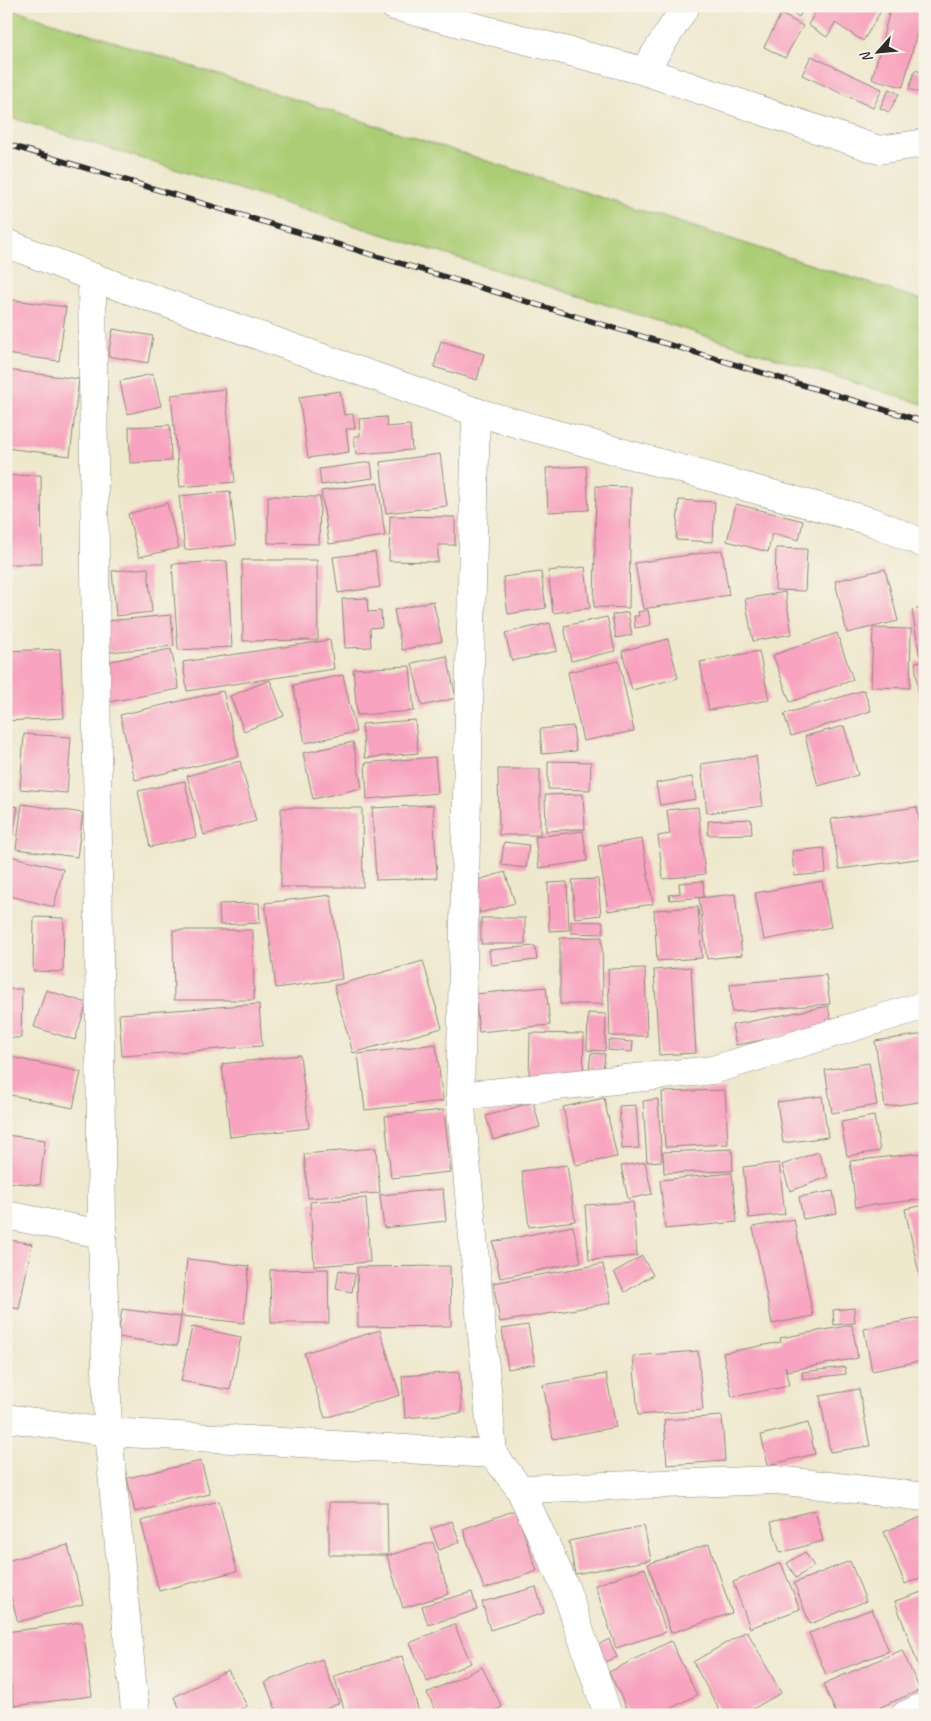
<svg xmlns="http://www.w3.org/2000/svg" width="931" height="1721" viewBox="0 0 931 1721" font-family="Caveat,sans-serif">
  <style>
    .green { fill: #accd75; stroke: #6c7c50 }
    .building { fill: #f8a3bf }
    .lines { fill: none; stroke-linecap: round; stroke-linejoin: round }
    .minor-casing { stroke: #8c8a7c; stroke-width: 29 }
    .minor { stroke: #fff; stroke-width: 28 }
    .rail-casing { stroke: #2b2b2b; stroke-width: 5.5 }
    .rail { stroke: #f7f3e8; stroke-width: 4; stroke-dasharray: 11; stroke-linecap: butt }
  </style>
  <rect width="100%" height="100%" fill="#f7f3e8"/>
  <filter id="ink" filterUnits="userSpaceOnUse"><feTurbulence type="fractalNoise" baseFrequency=".02" numOctaves="2"/><feDisplacementMap in="SourceGraphic" scale="10" xChannelSelector="R" yChannelSelector="G"/><feConvolveMatrix kernelMatrix="1 2 1 2 8 2 1 2 1" color-interpolation-filters="sRGB"/></filter>
  <filter id="wash" filterUnits="userSpaceOnUse"><feTurbulence type="fractalNoise" baseFrequency=".0096" numOctaves="4" result="noise"/><feDisplacementMap in="SourceGraphic" scale="20" xChannelSelector="R" yChannelSelector="G"/><feGaussianBlur stdDeviation="1.12" result="paint"/><feColorMatrix in="noise" values="0 0 0 0 0 0 0 0 0 0 0 0 0 0 0 0 0 1.4 0 .05"/><feComposite in="paint" operator="in"/></filter>
  <g filter="url(#wash)">
    <rect width="100%" height="100%" fill="#eee8cd"/>
    <polygon class="green" points="6,7 925,301 925,405 6,116"/>
    <g id="blocks">
      <g class="building">
        <polygon points="782,6 805,6 799,17"/>
        <polygon points="819,6 884,6 863,41 835,23 827,37 808,25"/>
        <polygon points="891,6 924,6 903,87 872,79"/>
        <polygon points="781,14 803,26 785,58 764,47"/>
        <polygon points="925,51 925,65 920,63"/>
        <polygon points="811,56 882,89 873,108 802,75"/>
        <polygon points="915,70 925,73 925,88 923,94 909,89"/>
        <polygon points="889,89 899,94 889,112 880,108"/>
        <polygon points="6,299 66,307 59,361 6,354"/>
        <polygon points="113,329 153,336 148,363 108,356"/>
        <polygon points="441,341 484,354 477,380 434,367"/>
        <polygon points="6,370 79,379 70,456 6,448"/>
        <polygon points="153,374 161,406 127,414 120,381"/>
        <polygon points="225,389 235,482 180,487 171,395"/>
        <polygon points="340,391 344,415 353,414 355,429 346,429 349,452 308,458 299,397"/>
        <polygon points="386,417 387,427 410,425 412,450 356,454 354,436 360,436 359,419"/>
        <polygon points="170,425 171,461 130,463 129,427"/>
        <polygon points="440,454 447,506 386,513 380,462"/>
        <polygon points="371,462 373,478 321,485 319,469"/>
        <polygon points="586,466 589,510 548,512 546,468"/>
        <polygon points="41,475 42,564 6,564 6,476"/>
        <polygon points="378,483 385,536 329,544 321,491"/>
        <polygon points="596,486 631,487 629,608 594,607"/>
        <polygon points="230,491 236,545 185,550 179,496"/>
        <polygon points="268,496 320,497 319,544 268,543"/>
        <polygon points="679,500 715,502 713,542 676,540"/>
        <polygon points="167,503 179,548 139,557 128,514"/>
        <polygon points="736,504 803,521 799,540 772,533 768,552 727,541"/>
        <polygon points="390,516 455,517 455,545 438,545 438,562 389,561"/>
        <polygon points="776,548 807,549 805,591 775,590"/>
        <polygon points="722,550 729,595 643,609 635,563"/>
        <polygon points="375,552 380,587 338,593 333,557"/>
        <polygon points="242,560 317,560 318,640 243,641"/>
        <polygon points="227,561 232,647 178,650 172,564"/>
        <polygon points="585,567 590,608 553,613 548,571"/>
        <polygon points="148,568 152,612 116,616 112,571"/>
        <polygon points="885,569 898,621 847,633 835,581"/>
        <polygon points="541,572 546,608 508,614 503,577"/>
        <polygon points="785,592 792,634 753,641 745,599"/>
        <polygon points="367,598 368,612 381,611 382,627 370,628 371,647 345,648 342,599"/>
        <polygon points="433,601 442,641 402,650 394,610"/>
        <polygon points="925,608 925,657 920,657 912,610"/>
        <polygon points="648,610 651,625 635,628 634,616 639,616 638,612"/>
        <polygon points="628,612 632,635 616,638 612,615"/>
        <polygon points="171,615 174,646 109,652 106,621"/>
        <polygon points="607,617 615,651 571,661 564,626"/>
        <polygon points="550,623 557,651 512,661 505,633"/>
        <polygon points="873,628 911,629 910,688 871,687"/>
        <polygon points="837,633 853,680 790,702 773,655"/>
        <polygon points="668,639 678,678 632,690 622,651"/>
        <polygon points="330,640 334,669 187,691 183,662"/>
        <polygon points="60,649 64,718 6,721 6,651"/>
        <polygon points="171,649 179,689 109,702 101,663"/>
        <polygon points="759,651 769,700 709,710 700,662"/>
        <polygon points="447,656 456,698 422,706 412,663"/>
        <polygon points="619,661 634,731 583,741 568,672"/>
        <polygon points="925,661 925,717 921,717 915,662"/>
        <polygon points="410,666 414,711 357,715 353,669"/>
        <polygon points="343,675 356,732 305,743 293,685"/>
        <polygon points="270,680 284,716 244,731 230,696"/>
        <polygon points="864,690 871,711 791,736 784,714"/>
        <polygon points="223,691 239,756 135,780 120,715"/>
        <polygon points="415,720 418,753 365,758 362,724"/>
        <polygon points="573,726 576,751 542,754 540,729"/>
        <polygon points="844,726 858,775 818,786 805,736"/>
        <polygon points="24,734 71,737 67,793 20,789"/>
        <polygon points="353,742 362,788 313,799 303,753"/>
        <polygon points="756,756 763,806 707,813 701,764"/>
        <polygon points="435,757 438,793 367,799 365,763"/>
        <polygon points="240,761 256,821 204,835 187,776"/>
        <polygon points="548,761 591,762 590,790 548,789"/>
        <polygon points="498,769 540,769 540,835 499,835"/>
        <polygon points="692,777 696,799 660,805 656,783"/>
        <polygon points="185,781 196,837 150,847 138,791"/>
        <polygon points="583,794 585,829 546,831 545,795"/>
        <polygon points="22,804 83,813 77,857 16,849"/>
        <polygon points="6,805 18,807 11,844 6,843"/>
        <polygon points="433,805 437,878 376,880 372,808"/>
        <polygon points="698,807 705,874 663,879 658,836 670,834 667,810"/>
        <polygon points="917,807 925,858 839,869 831,819"/>
        <polygon points="281,808 362,808 363,887 281,887"/>
        <polygon points="751,819 752,834 708,835 708,821"/>
        <polygon points="583,831 587,861 539,868 535,837"/>
        <polygon points="642,839 653,904 608,911 598,846"/>
        <polygon points="504,842 529,845 526,868 501,865"/>
        <polygon points="824,848 826,873 794,876 792,851"/>
        <polygon points="6,855 63,869 54,907 6,895"/>
        <polygon points="505,872 515,903 480,913 471,882"/>
        <polygon points="598,879 601,915 575,918 572,880"/>
        <polygon points="703,881 704,897 670,900 669,895 680,893 679,883"/>
        <polygon points="822,881 831,927 764,940 755,893"/>
        <polygon points="567,882 569,930 549,931 548,883"/>
        <polygon points="735,894 742,955 707,959 699,898"/>
        <polygon points="331,895 342,979 276,988 265,903"/>
        <polygon points="259,903 260,923 220,925 219,904"/>
        <polygon points="698,907 702,958 657,961 654,910"/>
        <polygon points="34,917 64,918 63,972 33,971"/>
        <rect x="481" y="918" width="44" height="26"/>
        <polygon points="571,921 603,922 603,934 571,933"/>
        <polygon points="173,930 253,930 254,1000 174,1000"/>
        <polygon points="602,937 603,1004 560,1004 560,938"/>
        <polygon points="535,946 537,960 491,965 489,950"/>
        <polygon points="423,961 442,1028 353,1053 334,986"/>
        <polygon points="691,967 696,1053 659,1055 654,970"/>
        <polygon points="645,968 647,1036 610,1036 608,969"/>
        <polygon points="826,975 830,1004 732,1012 730,984"/>
        <polygon points="546,987 550,1025 479,1032 475,994"/>
        <polygon points="6,989 22,989 21,1038 6,1038"/>
        <polygon points="46,990 87,1003 75,1040 34,1027"/>
        <polygon points="259,1004 262,1046 122,1056 119,1014"/>
        <polygon points="828,1006 832,1027 736,1045 732,1025"/>
        <polygon points="588,1013 606,1014 605,1051 587,1050"/>
        <polygon points="530,1033 584,1034 583,1081 529,1080"/>
        <polygon points="925,1034 925,1101 885,1107 875,1041"/>
        <polygon points="609,1040 633,1042 632,1052 608,1050"/>
        <polygon points="436,1044 443,1101 365,1110 358,1054"/>
        <polygon points="591,1053 605,1054 603,1070 589,1068"/>
        <polygon points="300,1055 309,1128 230,1137 222,1064"/>
        <polygon points="6,1056 81,1072 73,1108 6,1094"/>
        <polygon points="869,1063 877,1105 832,1113 825,1070"/>
        <polygon points="725,1090 728,1144 665,1147 662,1092"/>
        <polygon points="822,1096 828,1137 783,1143 777,1102"/>
        <polygon points="604,1098 617,1157 576,1165 563,1107"/>
        <polygon points="658,1099 662,1161 647,1162 643,1101"/>
        <polygon points="533,1102 540,1127 493,1140 486,1116"/>
        <polygon points="636,1105 639,1148 622,1149 619,1106"/>
        <polygon points="444,1110 451,1172 391,1178 385,1116"/>
        <polygon points="874,1116 880,1151 847,1156 841,1122"/>
        <polygon points="6,1135 45,1140 40,1185 6,1182"/>
        <polygon points="376,1148 380,1193 308,1198 304,1154"/>
        <polygon points="732,1149 733,1171 664,1173 663,1152"/>
        <polygon points="818,1152 828,1177 790,1191 782,1165"/>
        <polygon points="922,1153 925,1172 925,1199 856,1207 850,1161"/>
        <polygon points="645,1162 652,1194 628,1199 621,1166"/>
        <polygon points="779,1163 785,1214 749,1218 743,1167"/>
        <polygon points="567,1165 575,1221 529,1227 522,1171"/>
        <polygon points="732,1173 737,1222 665,1229 660,1180"/>
        <polygon points="443,1189 446,1221 384,1228 380,1195"/>
        <polygon points="833,1191 837,1213 803,1219 799,1197"/>
        <polygon points="366,1198 370,1262 314,1266 310,1202"/>
        <polygon points="633,1202 637,1256 589,1260 585,1205"/>
        <polygon points="925,1205 925,1282 921,1283 905,1209"/>
        <polygon points="794,1219 813,1316 772,1324 753,1227"/>
        <polygon points="573,1226 581,1262 500,1278 493,1242"/>
        <polygon points="6,1239 32,1244 19,1309 6,1306"/>
        <polygon points="642,1256 653,1275 625,1292 614,1272"/>
        <polygon points="187,1259 249,1266 244,1323 181,1316"/>
        <polygon points="603,1264 611,1303 500,1322 493,1283"/>
        <polygon points="450,1266 451,1326 358,1327 357,1267"/>
        <polygon points="328,1269 329,1323 271,1323 270,1270"/>
        <polygon points="339,1270 355,1274 352,1292 336,1289"/>
        <polygon points="854,1308 855,1323 834,1325 833,1310"/>
        <polygon points="122,1309 181,1317 177,1346 118,1337"/>
        <polygon points="925,1317 925,1360 872,1371 864,1329"/>
        <polygon points="528,1325 535,1364 508,1369 502,1329"/>
        <polygon points="852,1325 858,1358 787,1371 785,1366 789,1386 732,1397 723,1353 781,1342 780,1338"/>
        <polygon points="192,1327 241,1337 230,1390 181,1381"/>
        <polygon points="380,1330 400,1395 325,1418 304,1353"/>
        <polygon points="698,1351 703,1410 638,1415 633,1356"/>
        <polygon points="845,1367 846,1374 803,1379 802,1372"/>
        <polygon points="459,1372 462,1413 405,1418 402,1376"/>
        <polygon points="606,1374 616,1427 553,1439 543,1385"/>
        <polygon points="859,1389 870,1446 830,1452 820,1396"/>
        <polygon points="722,1416 725,1461 667,1465 664,1420"/>
        <polygon points="808,1423 815,1454 768,1465 761,1435"/>
        <polygon points="201,1461 210,1494 135,1512 127,1478"/>
        <polygon points="219,1501 237,1571 159,1591 141,1521"/>
        <polygon points="329,1502 387,1502 388,1555 329,1555"/>
        <polygon points="516,1510 537,1571 484,1589 463,1529"/>
        <polygon points="815,1510 823,1541 780,1553 771,1522"/>
        <polygon points="921,1517 925,1527 925,1576 905,1584 884,1532"/>
        <polygon points="452,1521 460,1542 439,1550 431,1529"/>
        <polygon points="644,1526 651,1560 575,1574 569,1541"/>
        <polygon points="433,1542 449,1594 403,1608 387,1556"/>
        <polygon points="709,1544 732,1613 671,1633 648,1564"/>
        <polygon points="68,1545 83,1604 18,1622 6,1578 6,1561"/>
        <polygon points="805,1552 814,1566 796,1578 787,1563"/>
        <polygon points="850,1561 866,1601 810,1624 794,1583"/>
        <polygon points="781,1563 800,1609 750,1628 733,1582"/>
        <polygon points="645,1568 666,1632 616,1648 595,1585"/>
        <polygon points="536,1587 544,1613 490,1630 482,1602"/>
        <polygon points="925,1591 925,1668 920,1670 895,1601"/>
        <polygon points="472,1592 477,1610 428,1625 422,1606"/>
        <polygon points="872,1609 889,1651 826,1675 809,1633"/>
        <polygon points="82,1622 92,1696 14,1706 6,1649 6,1632"/>
        <polygon points="454,1624 471,1663 427,1682 410,1643"/>
        <polygon points="747,1631 781,1693 742,1715 722,1715 693,1662"/>
        <polygon points="609,1639 617,1657 600,1664 593,1648"/>
        <polygon points="671,1641 697,1695 657,1715 630,1715 609,1672"/>
        <polygon points="902,1650 920,1690 862,1715 837,1715 823,1684"/>
        <polygon points="402,1656 420,1715 346,1715 334,1676"/>
        <polygon points="322,1659 339,1703 310,1715 278,1715 265,1682"/>
        <polygon points="482,1667 502,1707 486,1715 438,1715 427,1693"/>
        <polygon points="228,1670 247,1706 229,1715 183,1715 174,1697"/>
        <polygon points="262,1709 264,1715 249,1715"/>
      </g>
    </g>
  </g>
  <g filter="url(#ink)">
    <use href="#blocks" fill-opacity="0" stroke="#8c8a7c" stroke-width="1"/>
    <g class="lines">
      <defs>
        <g id="minor">
          <polyline points="394,6 644,71 879,150 925,143"/>
          <polyline points="644,71 686,6"/>
          <polyline points="6,243 92,277 476,412 873,522 925,544"/>
          <polyline points="92,277 102,1234 108,1432 135,1711 137,1715"/>
          <polyline points="476,412 460,1096 493,1454"/>
          <polyline points="460,1096 713,1070 925,1005"/>
          <polyline points="6,1215 102,1234"/>
          <polyline points="6,1418 108,1432 493,1454 520,1489 565,1587 608,1715"/>
          <polyline points="520,1489 777,1480 925,1497"/>
          <polyline points="905,1715 925,1706"/>
        </g>
      </defs>
      <use href="#minor" class="minor-casing"/>
      <use href="#minor" class="minor"/>
      <defs>
        <polyline id="rail" points="6,144 925,422"/>
      </defs>
      <use href="#rail" class="rail-casing"/>
      <use href="#rail" class="rail"/>
    </g>
  </g>
  <rect width="931" height="1721" fill="none" stroke="#f7f3e8" stroke-width="25"/>
  <g transform="translate(878 52) rotate(243)" stroke="#f7f3e8" stroke-width="4" paint-order="stroke">
  <path d="M0-4L9 19L0 12L-9 19Z" fill="#2b2b2b"/>
  <text y="-8" font-size="14" font-weight="bold" text-anchor="middle" fill="#2b2b2b">N</text>
  </g>
</svg>
